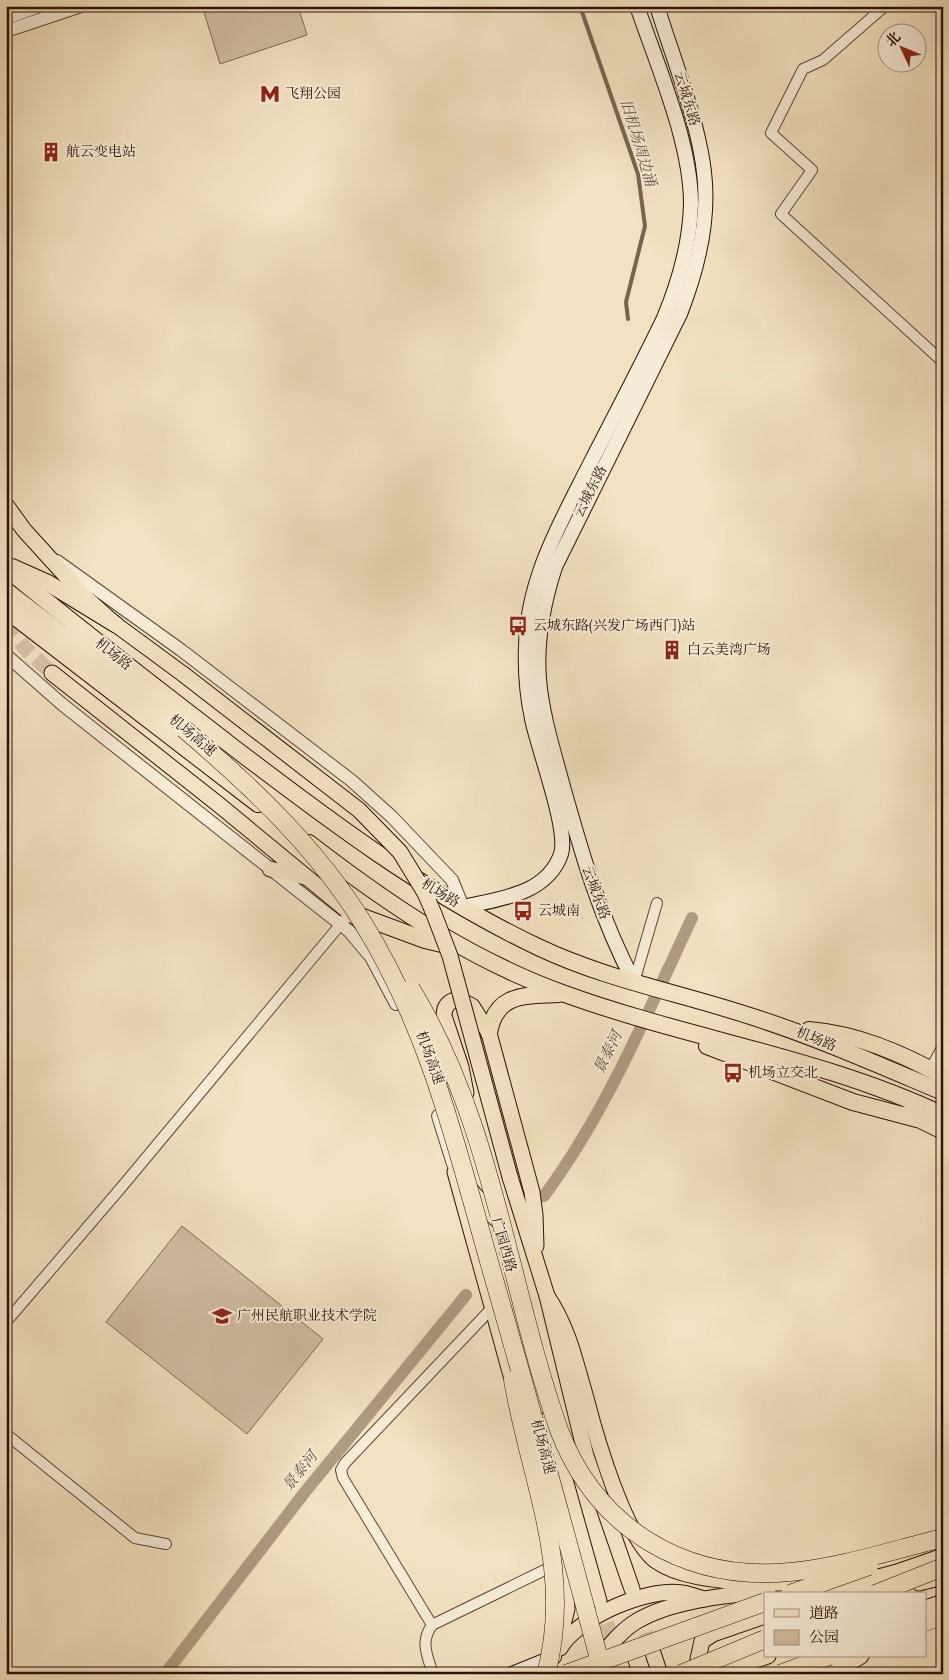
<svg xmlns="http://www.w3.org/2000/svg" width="949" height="1680" viewBox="0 0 949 1680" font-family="Vollkorn,'Noto Serif SC',serif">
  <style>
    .green { fill: #d1bea1; stroke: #7e6854 }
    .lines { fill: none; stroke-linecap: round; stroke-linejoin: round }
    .stream { stroke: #7a6450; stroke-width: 4 }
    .canal { stroke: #af9b81; stroke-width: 12 }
    .primary-tunnel { stroke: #d5c3a5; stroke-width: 15; stroke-dasharray: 15 8; stroke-linecap: butt }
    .minor-casing { stroke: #5d4535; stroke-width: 12 }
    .tertiary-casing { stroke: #5d4535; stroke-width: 14 }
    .secondary-casing { stroke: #2b1106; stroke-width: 16 }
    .primary-casing { stroke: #2b1106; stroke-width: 17 }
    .trunk-casing { stroke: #2b1106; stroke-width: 18 }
    .motorway-casing { stroke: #2b1106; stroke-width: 19 }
    .minor { stroke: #f7ecd7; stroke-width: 10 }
    .tertiary { stroke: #f7ecd7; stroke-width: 12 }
    .secondary { stroke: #f7ecd7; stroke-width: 14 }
    .primary { stroke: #f3e2c1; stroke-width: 15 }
    .trunk { stroke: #f3e2c1; stroke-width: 16 }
    .motorway { stroke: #f3e2c1; stroke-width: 18 }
    .primary-bridge-casing { stroke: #2b1106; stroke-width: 17; stroke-linecap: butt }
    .motorway-bridge-casing { stroke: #2b1106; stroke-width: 19; stroke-linecap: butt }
    .primary-bridge { stroke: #f3e2c1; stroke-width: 15 }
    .motorway-bridge { stroke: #f3e2c1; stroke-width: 18 }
    .labels { text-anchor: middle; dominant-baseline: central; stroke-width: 4; stroke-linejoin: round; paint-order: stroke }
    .poi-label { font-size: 14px; fill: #2b1106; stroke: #f7ecd7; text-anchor: start }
    .street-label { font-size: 14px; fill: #2b1106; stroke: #f7ecd7 }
    .water-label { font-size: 15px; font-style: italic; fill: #664f3d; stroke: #f7ecd7 }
  </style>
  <rect width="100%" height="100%" fill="#f3e2c1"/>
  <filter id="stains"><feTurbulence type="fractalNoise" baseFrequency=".004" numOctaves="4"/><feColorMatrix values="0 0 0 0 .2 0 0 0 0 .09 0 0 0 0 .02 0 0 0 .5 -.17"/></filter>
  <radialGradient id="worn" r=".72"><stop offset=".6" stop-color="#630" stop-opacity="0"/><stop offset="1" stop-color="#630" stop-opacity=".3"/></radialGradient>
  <g class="green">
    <polygon points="202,6 298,6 307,35 220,64"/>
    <polygon points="182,1226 323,1339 247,1434 106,1322"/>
  </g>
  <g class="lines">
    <polyline class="stream" points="580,6 638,174 645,226 626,302 628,319"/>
    <g class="canal">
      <path d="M544 1196C607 1111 647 1013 692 918"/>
      <polyline points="165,1674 305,1492 466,1295"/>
    </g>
    <g class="primary-tunnel">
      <polyline points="6,624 25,648 52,673"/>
      <polyline points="632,1589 652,1650"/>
      <polyline points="599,1601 616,1652"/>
    </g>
    <defs>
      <g id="minor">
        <polyline points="885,6 823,60 803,69 771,133 812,170 781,214 943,362"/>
        <polyline points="634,982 657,903"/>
        <polyline points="6,1322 120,1189 345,919"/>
        <polyline points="6,1434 135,1538 166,1544"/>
        <polyline points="432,1625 343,1478 341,1470 345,1463 492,1308"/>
        <path d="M433 1674C427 1655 420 1642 432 1625L555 1565"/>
      </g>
      <g id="tertiary">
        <polyline points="6,18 40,6"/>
        <polyline points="6,31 81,6"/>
        <polyline points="57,561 181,650 352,781 392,817 452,880 463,907"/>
        <polyline points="6,655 63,705 349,931 371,957 396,1004"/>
        <polyline points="931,1070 943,1048"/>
        <polyline points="438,1116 453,1164"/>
      </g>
      <g id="secondary">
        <path d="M463 907C498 899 547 895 561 854 569 830 538 749 532 719 527 695 525 671 526 647 527 578 562 520 592 460 616 413 641 366 664 318 679 282 690 244 691 204 691 142 657 65 637 6"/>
        <path d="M634 982C599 915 582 854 562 783 553 749 542 715 539 679 536 641 543 604 555 567L680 314C696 273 708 229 705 184 702 129 673 59 657 6"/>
        <polyline points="512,1674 554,1657"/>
      </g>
      <g id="primary">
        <polyline points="6,505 24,530 85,597 115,624 183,674"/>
        <polyline points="52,673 218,804 355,917"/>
        <polyline points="270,869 305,877"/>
        <path d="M466 1093 461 1067 444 1016C444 1007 448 1001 458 999L472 1006 489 1033 532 1192 535 1215 536 1246"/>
        <polyline points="455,1172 515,1390"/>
        <polyline points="510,1177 547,1296 586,1456 632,1589"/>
        <polyline points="469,1188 496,1219"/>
        <path d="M547 1296C569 1329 575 1361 586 1398 596 1437 625 1538 656 1561 691 1586 774 1584 816 1582"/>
        <polyline points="548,1419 599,1601"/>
        <polyline points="557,1550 566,1589 567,1609 558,1645"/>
        <polyline points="871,1579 897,1572 943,1556"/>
        <polyline points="839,1580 881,1577"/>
        <polyline points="919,1583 943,1577"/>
        <polyline points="811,1594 886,1588"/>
        <polyline points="925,1608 943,1602"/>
        <polyline points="765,1616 713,1634 702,1641 698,1659 703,1670 717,1673 768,1656"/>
        <path d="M560 1648C577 1618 647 1587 682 1593 689 1594 697 1597 704 1599"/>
        <polyline points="652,1650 660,1674"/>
        <polyline points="619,1660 624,1674"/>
        <path d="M594 1665C607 1649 620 1631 637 1621 672 1600 728 1595 768 1591"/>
        <polyline points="831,1674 861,1656"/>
      </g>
      <g id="trunk">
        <polyline points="12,567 48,583 115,624"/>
        <path d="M6 568C79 629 154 686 229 744 327 819 426 894 538 947 605 979 680 993 750 1016 816 1037 879 1065 943 1092"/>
        <polyline points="6,610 258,804"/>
        <path d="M309 843C388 904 470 960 565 994 689 1039 823 1058 943 1115"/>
        <polyline points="352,913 425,940 450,946"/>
        <path d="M809 1030C857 1034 901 1053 943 1076"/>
        <path d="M489 1033C496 992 526 996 559 994"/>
        <polyline points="707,1046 853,1102 917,1119"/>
        <polyline points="908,1114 943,1131"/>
      </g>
      <g id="motorway">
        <polyline points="6,592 184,729"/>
        <polyline points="925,1622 943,1615"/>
        <polyline points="809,1674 850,1656"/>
      </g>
    </defs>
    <use href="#minor" class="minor-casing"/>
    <use href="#tertiary" class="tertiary-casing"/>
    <use href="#secondary" class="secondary-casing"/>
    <use href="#primary" class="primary-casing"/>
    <use href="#trunk" class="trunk-casing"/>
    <use href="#motorway" class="motorway-casing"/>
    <use href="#minor" class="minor"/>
    <use href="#tertiary" class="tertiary"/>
    <use href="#secondary" class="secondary"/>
    <use href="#primary" class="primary"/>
    <use href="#trunk" class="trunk"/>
    <use href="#motorway" class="motorway"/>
    <defs>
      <polyline id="primary-bridge" points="183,674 359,810 400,852 425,893 434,914 450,956 510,1177"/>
      <g id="motorway-bridge">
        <path d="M184 729C251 786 317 848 363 923 430 1031 456 1145 490 1265 529 1401 567 1537 603 1674"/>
        <path d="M411 989C494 1125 507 1282 559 1430 597 1529 685 1582 790 1572 842 1567 893 1550 943 1538"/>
        <path d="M513 1380C530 1480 574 1570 546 1674"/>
        <polyline points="790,1594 869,1566"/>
        <polyline points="875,1594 943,1567"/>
        <polyline points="566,1674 765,1602"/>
        <polyline points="681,1674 765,1639"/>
        <polyline points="780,1674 829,1656"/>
      </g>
    </defs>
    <use href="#primary-bridge" class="primary-bridge-casing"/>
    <use href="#motorway-bridge" class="motorway-bridge-casing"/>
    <use href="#primary-bridge" class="primary-bridge"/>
    <use href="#motorway-bridge" class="motorway-bridge"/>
  </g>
  <defs>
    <symbol id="metro-bare" viewBox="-9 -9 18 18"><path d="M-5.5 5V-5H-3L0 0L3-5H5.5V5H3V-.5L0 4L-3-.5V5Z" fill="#8f2418" stroke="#f7ecd7" stroke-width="2.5" paint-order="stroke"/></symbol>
    <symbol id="building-bare" viewBox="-9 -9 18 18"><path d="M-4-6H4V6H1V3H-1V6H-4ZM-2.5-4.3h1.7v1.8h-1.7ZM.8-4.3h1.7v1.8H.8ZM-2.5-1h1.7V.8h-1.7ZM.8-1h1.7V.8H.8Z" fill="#8f2418" stroke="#f7ecd7" stroke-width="2.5" paint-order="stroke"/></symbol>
    <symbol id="bus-bare" viewBox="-9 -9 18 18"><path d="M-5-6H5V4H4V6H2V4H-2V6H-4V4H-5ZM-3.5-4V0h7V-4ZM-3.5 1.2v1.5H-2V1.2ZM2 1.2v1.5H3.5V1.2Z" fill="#8f2418" stroke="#f7ecd7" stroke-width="2.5" paint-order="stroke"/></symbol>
    <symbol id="university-bare" viewBox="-9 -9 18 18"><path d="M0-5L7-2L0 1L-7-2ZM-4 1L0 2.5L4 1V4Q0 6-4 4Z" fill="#8f2418" stroke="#f7ecd7" stroke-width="2.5" paint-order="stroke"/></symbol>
  </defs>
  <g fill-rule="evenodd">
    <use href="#metro-bare" x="256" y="80" width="28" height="28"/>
    <use href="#building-bare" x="37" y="138" width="28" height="28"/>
    <use href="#bus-bare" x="504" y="612" width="28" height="28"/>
    <use href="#building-bare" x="658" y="636" width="28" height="28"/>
    <use href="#bus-bare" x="509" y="897" width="28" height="28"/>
    <use href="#bus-bare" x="719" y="1059" width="28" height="28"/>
    <use href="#university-bare" x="208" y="1302" width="28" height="28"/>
  </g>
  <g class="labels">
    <g class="poi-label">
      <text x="285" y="94">飞翔公园</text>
      <text x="66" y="152">航云变电站</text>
      <text x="533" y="626">云城东路(兴发广场西门)站</text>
      <text x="687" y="650">白云美湾广场</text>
      <text x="538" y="911">云城南</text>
      <text x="748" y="1073">机场立交北</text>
      <text x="237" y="1316">广州民航职业技术学院</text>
    </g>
    <g class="street-label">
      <text transform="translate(686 99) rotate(73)">云城东路</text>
      <text transform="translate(591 492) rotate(-63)">云城东路</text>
      <text transform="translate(113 655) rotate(38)">机场路</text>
      <text transform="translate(192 736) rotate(40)">机场高速</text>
      <text transform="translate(595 893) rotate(70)">云城东路</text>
      <text transform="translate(440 894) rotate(31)">机场路</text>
      <text transform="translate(816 1040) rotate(22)">机场路</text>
      <text transform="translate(429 1058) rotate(70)">机场高速</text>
      <text transform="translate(503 1245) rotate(74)">广园西路</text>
      <text transform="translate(542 1447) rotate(75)">机场高速</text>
    </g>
    <g class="water-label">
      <text transform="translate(637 143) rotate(73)">旧机场周边涌</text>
      <text transform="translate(609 1053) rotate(-64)">景泰河</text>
      <text transform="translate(301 1472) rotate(-51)">景泰河</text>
    </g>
  </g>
  <rect width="949" height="1680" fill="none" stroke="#f3e2c1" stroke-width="25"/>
  <rect x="8" y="8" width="934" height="1665" fill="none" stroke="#2b1106" stroke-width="2.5"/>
  <rect x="12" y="12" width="924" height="1655" fill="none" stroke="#2b1106"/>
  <rect x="764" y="1592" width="162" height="65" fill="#f7ecd7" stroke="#a59483"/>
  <rect x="774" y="1609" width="25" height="8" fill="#f3e2c1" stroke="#a59483"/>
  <text x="809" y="1618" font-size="15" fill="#2b1106">道路</text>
  <rect x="774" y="1630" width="25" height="15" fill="#d1bea1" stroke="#a59483"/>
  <text x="809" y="1642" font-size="15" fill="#2b1106">公园</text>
  <g transform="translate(902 48) rotate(314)"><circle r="24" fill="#f7ecd7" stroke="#a59483"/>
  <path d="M0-4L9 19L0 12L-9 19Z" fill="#8f2418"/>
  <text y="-8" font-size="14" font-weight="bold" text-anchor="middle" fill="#2b1106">北</text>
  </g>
  <rect width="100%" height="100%" filter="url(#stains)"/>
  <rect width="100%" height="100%" fill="url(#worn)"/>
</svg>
